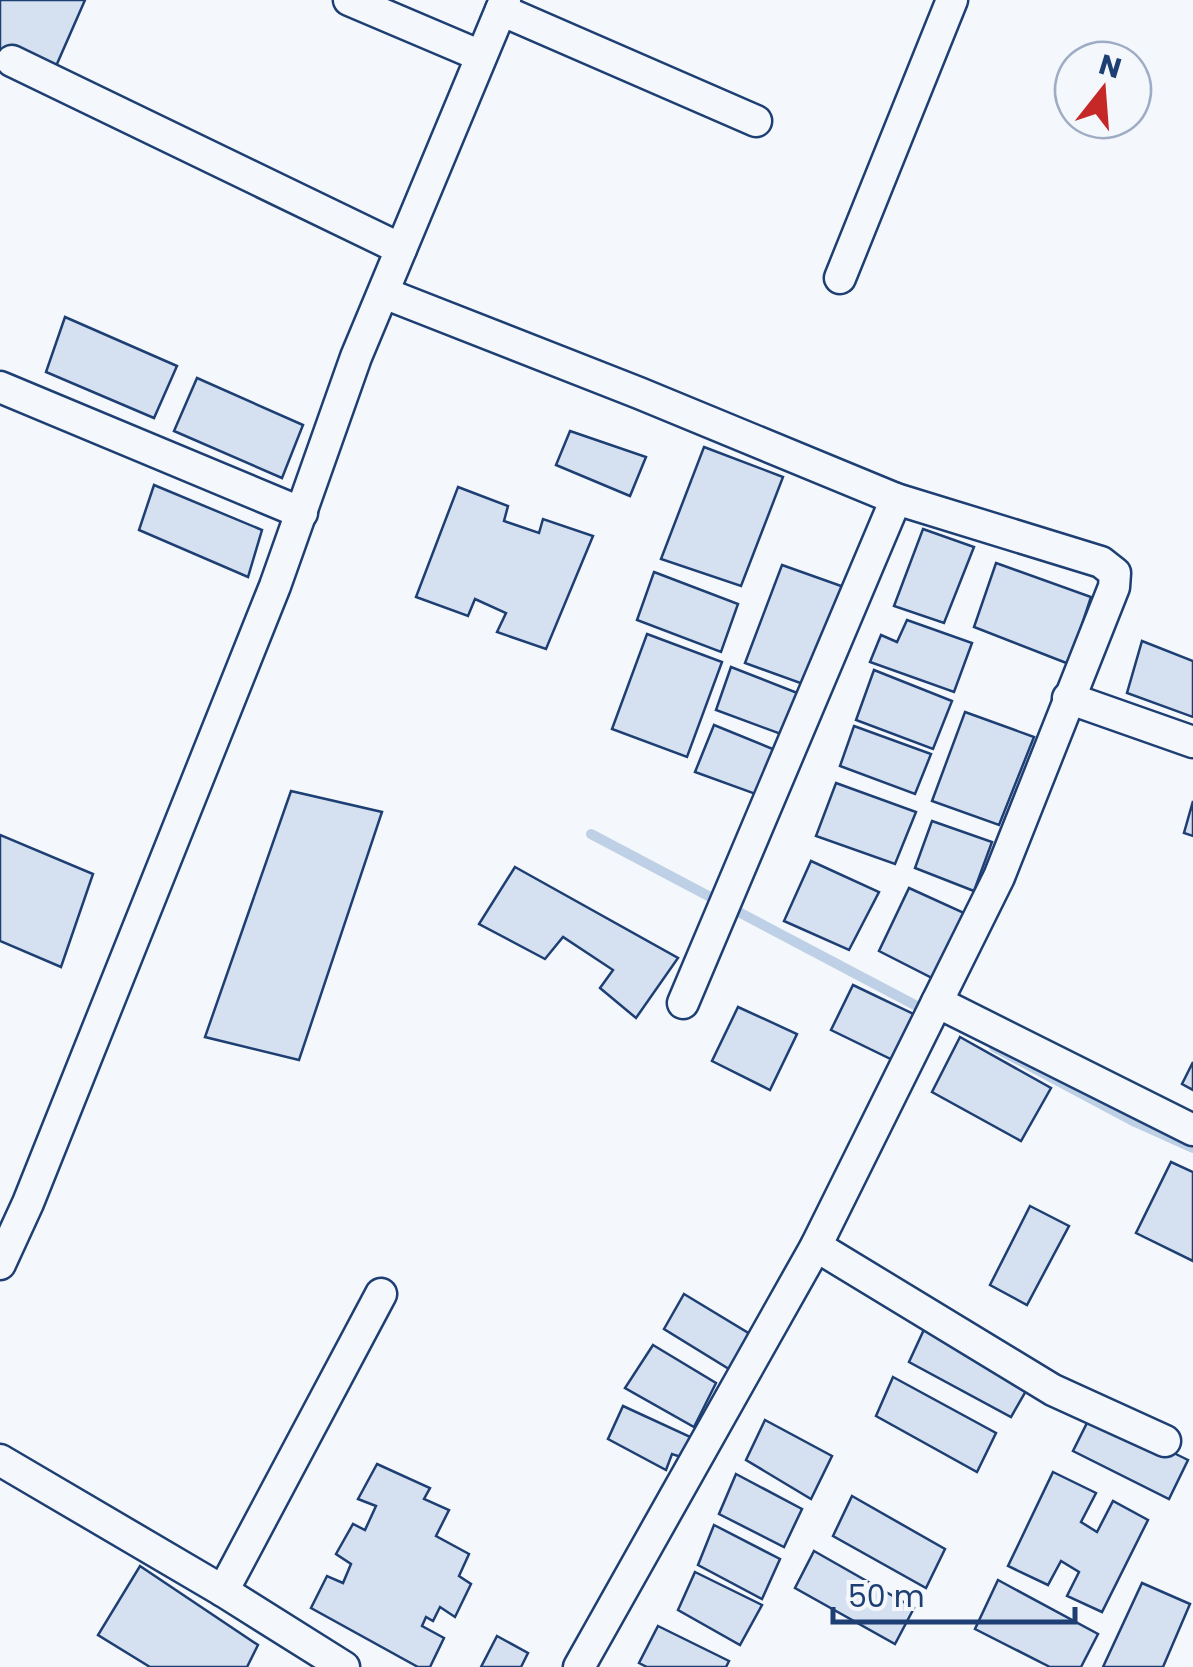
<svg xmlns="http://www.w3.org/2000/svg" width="1193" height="1667" viewBox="0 0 1193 1667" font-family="Poppins,sans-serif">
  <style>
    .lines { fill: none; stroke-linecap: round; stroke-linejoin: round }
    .stream { stroke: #bed0e5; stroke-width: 10 }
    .building { fill: #d5e0f0; stroke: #1d3f73; stroke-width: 2.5 }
    .minor-casing { stroke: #1d3f73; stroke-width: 35 }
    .minor { stroke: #f4f7fb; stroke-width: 30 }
  </style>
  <rect width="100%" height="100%" fill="#f4f7fb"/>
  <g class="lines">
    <g class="stream">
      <polyline points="591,834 930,1013"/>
      <polyline points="994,1047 1135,1122 1193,1148"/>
    </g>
  </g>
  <g class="building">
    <polygon points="0,0 85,0 53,73 0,49"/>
    <polygon points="65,317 177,366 154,418 46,372"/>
    <polygon points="197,378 303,425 282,478 174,431"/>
    <polygon points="570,431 646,457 630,496 556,465"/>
    <polygon points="704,447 783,477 741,586 661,559"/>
    <polygon points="154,485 262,530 248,577 139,530"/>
    <polygon points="458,487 508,506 504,521 539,533 543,519 593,536 546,649 497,632 506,613 475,599 468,616 416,597"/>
    <polygon points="923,529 974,547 944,623 894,606"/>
    <polygon points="996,563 1091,597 1069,664 974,627"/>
    <polygon points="782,565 844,587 803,684 745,663"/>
    <polygon points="654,572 738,604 721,652 637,620"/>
    <polygon points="907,620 972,643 954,692 870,662 881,635 897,642"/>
    <polygon points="647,634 722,662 687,757 612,729"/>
    <polygon points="1142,641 1193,661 1193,717 1127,693"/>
    <polygon points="731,667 805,696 789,737 716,710"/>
    <polygon points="874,670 952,701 933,749 856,720"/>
    <polygon points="965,712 1034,737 999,825 932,801"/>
    <polygon points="714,725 780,752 764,797 695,772"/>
    <polygon points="854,726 931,754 915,794 840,766"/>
    <polygon points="836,783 916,812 895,864 816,836"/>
    <polygon points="291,791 382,812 299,1060 205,1037"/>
    <polygon points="1193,801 1193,836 1184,833"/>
    <polygon points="932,821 992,842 974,891 915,868"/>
    <polygon points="0,835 93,874 61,967 0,941"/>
    <polygon points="811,861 879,892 849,950 784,921"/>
    <polygon points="515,867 678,958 636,1018 600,988 613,970 563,937 545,959 479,924"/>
    <polygon points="909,888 973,917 940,982 879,951"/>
    <polygon points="853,985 922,1018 901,1064 831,1030"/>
    <polygon points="738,1007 797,1034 770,1090 712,1061"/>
    <polygon points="960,1037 1051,1088 1021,1141 932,1092"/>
    <polygon points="1193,1062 1193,1090 1182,1084"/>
    <polygon points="1171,1162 1193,1172 1193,1261 1136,1233"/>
    <polygon points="1030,1206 1069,1226 1027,1305 990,1285"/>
    <polygon points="684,1294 750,1334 729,1369 664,1329"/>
    <polygon points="927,1323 1030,1384 1011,1417 909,1362"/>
    <polygon points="653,1345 716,1383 694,1427 625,1388"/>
    <polygon points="893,1377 996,1433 977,1472 876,1416"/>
    <polygon points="623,1406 697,1440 687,1459 672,1454 666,1470 608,1439"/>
    <polygon points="1092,1413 1188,1460 1169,1499 1073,1451"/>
    <polygon points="765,1420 832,1456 811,1499 746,1460"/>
    <polygon points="377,1464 430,1488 424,1499 449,1510 436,1536 469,1554 459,1576 471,1584 455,1617 440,1607 433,1621 426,1617 422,1626 444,1638 430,1667 418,1667 311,1608 327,1576 343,1583 351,1564 336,1554 353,1524 365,1530 376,1506 358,1499"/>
    <polygon points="1053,1472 1096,1493 1081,1522 1097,1532 1113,1501 1148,1520 1102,1612 1067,1596 1079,1572 1061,1561 1048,1585 1008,1566"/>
    <polygon points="736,1474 802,1509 784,1547 719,1514"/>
    <polygon points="852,1496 945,1549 926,1588 833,1536"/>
    <polygon points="714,1525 780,1559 762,1599 698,1565"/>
    <polygon points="814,1551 914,1608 895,1644 795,1588"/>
    <polygon points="140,1566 258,1645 247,1667 150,1667 98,1635"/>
    <polygon points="695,1572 762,1605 740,1645 678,1610"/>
    <polygon points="998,1580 1098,1634 1081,1667 1050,1667 975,1629"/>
    <polygon points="1142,1583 1190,1604 1163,1667 1103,1667"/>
    <polygon points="658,1626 729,1661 726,1667 647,1667 639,1663"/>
    <polygon points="497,1636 528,1653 521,1667 481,1667"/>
  </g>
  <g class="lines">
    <defs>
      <g id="minor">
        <polyline points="349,0 481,56"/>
        <polyline points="501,10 756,121"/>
        <polyline points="12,61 401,249"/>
        <polyline points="840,278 952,0"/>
        <polyline points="384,293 639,393 896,499 1101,562 1115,573 1114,587 999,877 816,1246 579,1667"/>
        <polyline points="0,387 302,513"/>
        <polyline points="1068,698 1193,742"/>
        <polyline points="937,1002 1193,1130"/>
        <polyline points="683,1003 896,499"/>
        <polyline points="816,1246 1053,1390 1165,1441"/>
        <polyline points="0,1264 28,1203 275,586 356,357 505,0"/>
        <polyline points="0,1460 223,1591 344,1667"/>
        <polyline points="223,1591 381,1294"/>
      </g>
    </defs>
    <use href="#minor" class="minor-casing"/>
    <use href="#minor" class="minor"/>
  </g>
  <g transform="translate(1103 90) rotate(17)"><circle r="48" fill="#f4f7fb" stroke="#9eadc5" stroke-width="2.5"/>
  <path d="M0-8L18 38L0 25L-18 38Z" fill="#c62828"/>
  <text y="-15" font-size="28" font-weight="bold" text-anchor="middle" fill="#1d3f73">N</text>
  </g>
  <path d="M833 1607v15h242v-15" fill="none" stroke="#1d3f73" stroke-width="5"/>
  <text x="848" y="1607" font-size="30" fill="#1d3f73" stroke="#f4f7fb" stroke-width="8" paint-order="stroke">50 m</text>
</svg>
